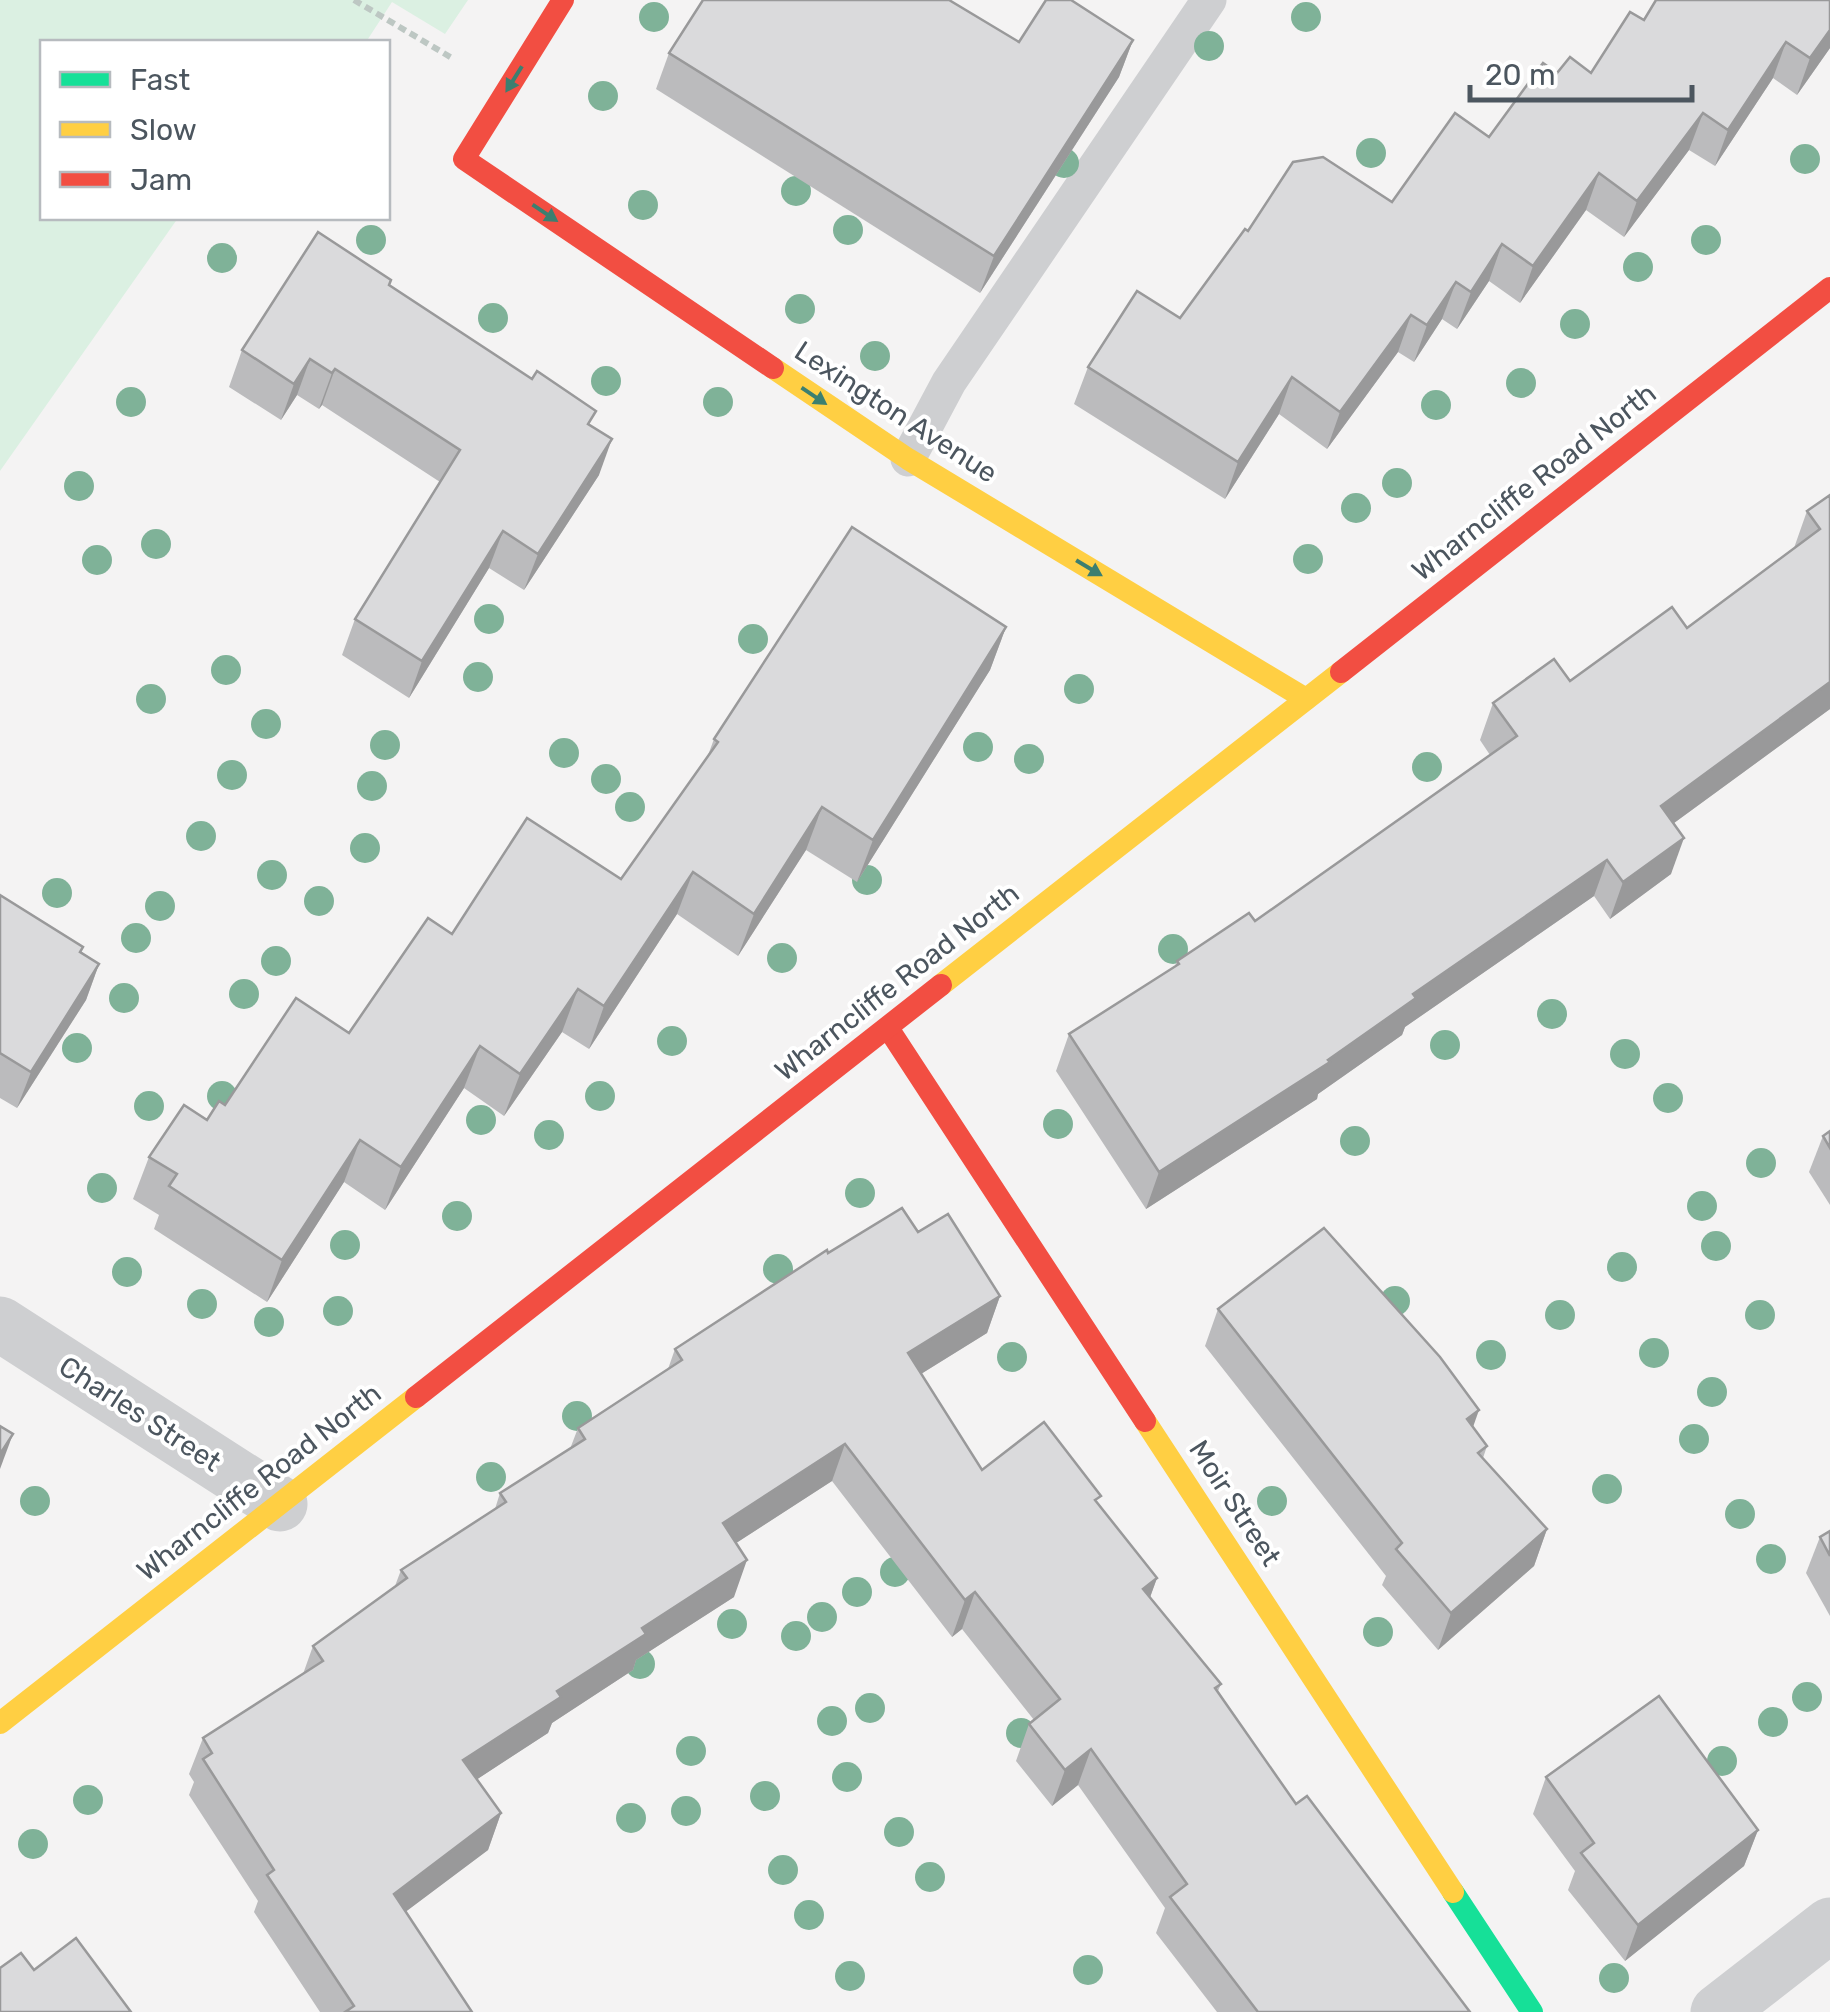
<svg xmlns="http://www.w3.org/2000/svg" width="1830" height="2012" viewBox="0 0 1830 2012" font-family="Rubik,sans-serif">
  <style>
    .green { fill: #dbf0e2 }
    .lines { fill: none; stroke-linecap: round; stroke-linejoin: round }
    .path { stroke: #bdc7c3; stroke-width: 6; stroke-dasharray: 8 5; stroke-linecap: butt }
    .lane { stroke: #cecfd1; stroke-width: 35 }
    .street { stroke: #cecfd1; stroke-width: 55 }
    .fast { stroke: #16e098; stroke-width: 22 }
    .slow { stroke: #ffcf43; stroke-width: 22 }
    .jam { stroke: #f24e42; stroke-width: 22 }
    .tree { fill: #7fb298 }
    .wall { fill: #bbbbbd }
    .shaded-wall { fill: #99999a }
    .building { fill: #dadadc; stroke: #99999a; stroke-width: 2.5 }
    .oneway { fill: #3c7f70 }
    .labels { text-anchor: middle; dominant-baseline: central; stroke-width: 8; stroke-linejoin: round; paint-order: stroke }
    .street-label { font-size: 28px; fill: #4c565f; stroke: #fff }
  </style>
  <rect width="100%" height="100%" fill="#f4f3f3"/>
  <polygon class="green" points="0,0 468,0 445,34 392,2 366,42 42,42 42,218 178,218 0,471"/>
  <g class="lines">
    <polyline class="path" points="354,0 452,58"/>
    <polyline class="lane" points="908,459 949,382 1209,0"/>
    <g class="street">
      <polyline points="0,1324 280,1504"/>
      <polyline points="1718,2012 1830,1925"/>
    </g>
    <polyline class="fast" points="1453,1892 1532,2012"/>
    <g class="slow">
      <polyline points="773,368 908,459 1306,699"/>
      <polyline points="941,985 1341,672"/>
      <polyline points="1145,1421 1453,1892"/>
      <polyline points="0,1723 416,1397"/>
    </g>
    <g class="jam">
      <polyline points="563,0 464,159 773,368"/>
      <polyline points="1341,672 1830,288"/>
      <polyline points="888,1028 1145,1421"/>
      <polyline points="416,1397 941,985"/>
    </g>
  </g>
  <g class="tree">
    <circle cx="654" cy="17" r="15"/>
    <circle cx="1306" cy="17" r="15"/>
    <circle cx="1209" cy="46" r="15"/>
    <circle cx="603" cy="96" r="15"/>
    <circle cx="1371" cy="153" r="15"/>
    <circle cx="1805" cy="159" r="15"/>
    <circle cx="1064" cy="163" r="15"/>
    <circle cx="796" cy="191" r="15"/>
    <circle cx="643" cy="205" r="15"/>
    <circle cx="848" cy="230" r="15"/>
    <circle cx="371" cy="240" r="15"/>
    <circle cx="1706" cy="240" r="15"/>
    <circle cx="222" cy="258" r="15"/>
    <circle cx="1638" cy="267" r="15"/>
    <circle cx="800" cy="309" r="15"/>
    <circle cx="493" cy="318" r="15"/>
    <circle cx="1575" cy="324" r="15"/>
    <circle cx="875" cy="356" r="15"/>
    <circle cx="606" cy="381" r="15"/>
    <circle cx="1521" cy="383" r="15"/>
    <circle cx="131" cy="402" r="15"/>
    <circle cx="718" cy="402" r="15"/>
    <circle cx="1436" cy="405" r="15"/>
    <circle cx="1397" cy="483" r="15"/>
    <circle cx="79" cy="486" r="15"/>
    <circle cx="1356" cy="508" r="15"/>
    <circle cx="156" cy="544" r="15"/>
    <circle cx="1308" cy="559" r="15"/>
    <circle cx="97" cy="560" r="15"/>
    <circle cx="489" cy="619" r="15"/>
    <circle cx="753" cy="639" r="15"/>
    <circle cx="226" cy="670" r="15"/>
    <circle cx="478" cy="677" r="15"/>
    <circle cx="1079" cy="689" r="15"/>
    <circle cx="151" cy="699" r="15"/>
    <circle cx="266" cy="724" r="15"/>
    <circle cx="385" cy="745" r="15"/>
    <circle cx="978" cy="747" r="15"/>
    <circle cx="564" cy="753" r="15"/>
    <circle cx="1029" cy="759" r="15"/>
    <circle cx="1427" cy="767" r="15"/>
    <circle cx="232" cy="775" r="15"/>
    <circle cx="606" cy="779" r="15"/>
    <circle cx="372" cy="786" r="15"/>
    <circle cx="630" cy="807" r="15"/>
    <circle cx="201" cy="836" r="15"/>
    <circle cx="365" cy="848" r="15"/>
    <circle cx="272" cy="875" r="15"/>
    <circle cx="867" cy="880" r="15"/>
    <circle cx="57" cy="893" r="15"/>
    <circle cx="319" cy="901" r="15"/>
    <circle cx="160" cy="906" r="15"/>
    <circle cx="136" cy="938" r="15"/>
    <circle cx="1173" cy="949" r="15"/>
    <circle cx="782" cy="958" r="15"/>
    <circle cx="276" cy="961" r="15"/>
    <circle cx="244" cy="994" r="15"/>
    <circle cx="124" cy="998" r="15"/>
    <circle cx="1552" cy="1014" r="15"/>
    <circle cx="672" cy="1041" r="15"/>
    <circle cx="1445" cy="1045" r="15"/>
    <circle cx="77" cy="1048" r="15"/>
    <circle cx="1625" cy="1054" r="15"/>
    <circle cx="222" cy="1096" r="15"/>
    <circle cx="600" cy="1096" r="15"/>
    <circle cx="1668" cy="1098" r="15"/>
    <circle cx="149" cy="1106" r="15"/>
    <circle cx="481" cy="1120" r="15"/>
    <circle cx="1058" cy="1124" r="15"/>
    <circle cx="549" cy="1135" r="15"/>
    <circle cx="1355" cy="1141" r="15"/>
    <circle cx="1761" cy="1163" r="15"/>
    <circle cx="102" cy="1188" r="15"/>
    <circle cx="860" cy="1193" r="15"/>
    <circle cx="1702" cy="1206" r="15"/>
    <circle cx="457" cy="1216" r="15"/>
    <circle cx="345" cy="1245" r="15"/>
    <circle cx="1716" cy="1246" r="15"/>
    <circle cx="1622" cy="1267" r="15"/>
    <circle cx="778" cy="1269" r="15"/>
    <circle cx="127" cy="1272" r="15"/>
    <circle cx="1395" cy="1301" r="15"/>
    <circle cx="202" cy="1304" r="15"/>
    <circle cx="338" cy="1311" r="15"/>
    <circle cx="1560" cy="1315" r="15"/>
    <circle cx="1760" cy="1315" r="15"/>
    <circle cx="269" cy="1322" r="15"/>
    <circle cx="1654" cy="1353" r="15"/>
    <circle cx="1491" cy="1355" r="15"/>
    <circle cx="1012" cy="1357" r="15"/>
    <circle cx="1712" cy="1392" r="15"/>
    <circle cx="577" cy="1416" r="15"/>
    <circle cx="1694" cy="1439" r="15"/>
    <circle cx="491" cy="1477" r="15"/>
    <circle cx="1607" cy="1489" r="15"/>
    <circle cx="35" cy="1501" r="15"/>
    <circle cx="1272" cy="1501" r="15"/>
    <circle cx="1740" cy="1514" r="15"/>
    <circle cx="1771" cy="1559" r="15"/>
    <circle cx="895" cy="1572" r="15"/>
    <circle cx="857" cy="1592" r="15"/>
    <circle cx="822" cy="1617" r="15"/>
    <circle cx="732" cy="1624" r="15"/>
    <circle cx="1378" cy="1632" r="15"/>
    <circle cx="796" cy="1636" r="15"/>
    <circle cx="640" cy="1664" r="15"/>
    <circle cx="1807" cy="1697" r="15"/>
    <circle cx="870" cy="1708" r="15"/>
    <circle cx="832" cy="1721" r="15"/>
    <circle cx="1773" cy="1722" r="15"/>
    <circle cx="1021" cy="1733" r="15"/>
    <circle cx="691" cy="1751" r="15"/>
    <circle cx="1722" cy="1761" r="15"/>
    <circle cx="847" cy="1777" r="15"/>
    <circle cx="765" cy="1796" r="15"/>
    <circle cx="88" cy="1800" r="15"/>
    <circle cx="686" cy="1811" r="15"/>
    <circle cx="631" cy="1818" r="15"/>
    <circle cx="899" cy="1832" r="15"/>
    <circle cx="33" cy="1844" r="15"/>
    <circle cx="783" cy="1870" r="15"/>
    <circle cx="930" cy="1877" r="15"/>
    <circle cx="809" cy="1915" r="15"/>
    <circle cx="1088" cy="1970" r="15"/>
    <circle cx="850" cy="1976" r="15"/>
    <circle cx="1614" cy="1978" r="15"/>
  </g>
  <g class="wall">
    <polygon points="1830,0 1830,48 1797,95 1773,78 1715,166 1689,150 1624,237 1586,210 1520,303 1489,281 1457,329 1442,319 1414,362 1398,352 1327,449 1279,414 1225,499 1074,404 1088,367 1180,318 1248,231 1392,202 1489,137 1557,73 1591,73 1644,20 1672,1"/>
    <polygon points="1133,40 1119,77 980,293 656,89 669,53"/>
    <polygon points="391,280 390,285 591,426 599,475 524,590 489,568 409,698 342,655 355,619 440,482 322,405 319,409 297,395 281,420 229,387 242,350"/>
    <polygon points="1830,495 1830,709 1674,823 1671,874 1610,919 1594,896 1405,1027 1402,1035 1318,1094 1317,1099 1146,1209 1056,1071 1069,1034 1175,966 1177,961 1255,921 1490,755 1480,740 1493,703 1570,681 1687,628 1794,548 1807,511"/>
    <polygon points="1006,627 990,670 857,882 806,850 738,956 677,914 589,1049 562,1032 504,1116 464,1088 385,1210 344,1182 267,1302 154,1229 159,1215 133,1199 149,1157 207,1120 225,1105 349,1033 452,934 621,879 707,758 714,739"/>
    <polygon points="0,895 99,964 86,1000 17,1108 0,1098"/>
    <polygon points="1830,1131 1830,1205 1809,1172 1823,1136"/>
    <polygon points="918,1232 1000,1296 987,1333 921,1374 982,1470 1098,1504 1157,1578 1150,1597 1221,1684 1218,1691 1296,1804 1470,2012 1217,2012 1156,1933 1165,1908 1078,1785 1052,1806 1016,1761 1029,1724 1034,1720 962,1629 952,1637 832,1481 736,1543 734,1597 636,1660 633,1670 552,1723 548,1733 477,1779 501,1813 488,1850 405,1912 472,2012 320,2012 254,1912 258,1901 189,1795 194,1782 189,1774 203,1738 303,1674 313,1646 395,1586 401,1570 495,1509 500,1493 570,1449 578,1428 668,1369 675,1349 828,1253"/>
    <polygon points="1218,1309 1473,1427 1487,1446 1483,1458 1547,1529 1534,1566 1438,1650 1382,1585 1386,1576 1205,1346"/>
    <polygon points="1830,1531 1830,1616 1806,1573 1820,1537"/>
    <polygon points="1546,1777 1758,1830 1744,1866 1625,1961 1568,1890 1575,1871 1533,1814"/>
  </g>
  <g class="shaded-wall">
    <polygon points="1830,30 1830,48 1797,95 1810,58"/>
    <polygon points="1133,40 1119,77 980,293 994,256"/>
    <polygon points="1786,42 1773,78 1715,166 1728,130"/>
    <polygon points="1703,113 1689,150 1624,237 1637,201"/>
    <polygon points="1599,173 1586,210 1520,303 1533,266"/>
    <polygon points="1502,244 1489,281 1457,329 1471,292"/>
    <polygon points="1456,282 1442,319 1414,362 1427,325"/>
    <polygon points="1411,315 1398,352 1327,449 1340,412"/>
    <polygon points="310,359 297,395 281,420 294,384"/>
    <polygon points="335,369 322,405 319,409 332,373"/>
    <polygon points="1292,377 1279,414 1225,499 1238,462"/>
    <polygon points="612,439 599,475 524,590 538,554"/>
    <polygon points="503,531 489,568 409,698 422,661"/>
    <polygon points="1006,627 990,670 857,882 873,840"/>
    <polygon points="1830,682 1830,709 1648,842 1661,806"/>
    <polygon points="822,807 806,850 738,956 754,914"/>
    <polygon points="1684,838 1671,874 1610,919 1623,882"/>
    <polygon points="1607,860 1594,896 1405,1027 1402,1035 1318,1094 1317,1099 1146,1209 1159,1172 1328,1060 1413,994"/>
    <polygon points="693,872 677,914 589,1049 604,1006"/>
    <polygon points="99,964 86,1000 17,1108 31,1072"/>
    <polygon points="578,989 562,1032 504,1116 520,1074"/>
    <polygon points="480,1046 464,1088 385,1210 401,1167"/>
    <polygon points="360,1140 344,1182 267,1302 282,1260"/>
    <polygon points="1000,1296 987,1333 895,1390 908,1353"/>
    <polygon points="1479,1410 1466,1447 1467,1419"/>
    <polygon points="13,1434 0,1469 0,1454"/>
    <polygon points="845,1444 832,1481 710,1560 723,1523"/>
    <polygon points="1547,1529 1534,1566 1438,1650 1451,1613"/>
    <polygon points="747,1560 734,1597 636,1660 633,1670 552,1723 548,1733 450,1797 463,1760 642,1628"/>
    <polygon points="1157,1578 1144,1614 1143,1589"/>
    <polygon points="975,1592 962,1629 952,1637 965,1600"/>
    <polygon points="1091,1749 1078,1785 1052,1806 1065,1770"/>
    <polygon points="501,1813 488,1850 380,1931 394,1894"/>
    <polygon points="1758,1830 1744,1866 1625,1961 1638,1925"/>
  </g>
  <g class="building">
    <polygon points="703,0 949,0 1019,42 1046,0 1071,0 1133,40 994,256 669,53"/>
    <polygon points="1656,0 1830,0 1830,30 1810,58 1786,42 1728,130 1703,113 1637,201 1599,173 1533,266 1502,244 1471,292 1456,282 1427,325 1411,315 1340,412 1292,377 1238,462 1088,367 1137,291 1180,318 1245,229 1248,231 1293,162 1323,157 1392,202 1455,113 1489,137 1543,63 1557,73 1570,57 1591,73 1630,12 1644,20"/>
    <polygon points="318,232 391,280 389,285 532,379 537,371 596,411 588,424 612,439 538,554 503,531 422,661 355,619 460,450 335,369 332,373 310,359 294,384 242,350"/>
    <polygon points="1830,495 1830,682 1661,806 1684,838 1623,882 1607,860 1413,994 1416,998 1328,1060 1330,1062 1159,1172 1069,1034 1179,964 1177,961 1249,913 1255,921 1517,736 1493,703 1554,659 1570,681 1672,607 1687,628 1820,529 1807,511"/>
    <polygon points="852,527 1006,627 873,840 822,807 754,914 693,872 604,1006 578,989 520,1074 480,1046 401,1167 360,1140 282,1260 169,1186 177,1174 149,1157 184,1105 207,1120 219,1101 225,1105 296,998 349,1033 428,918 452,934 527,818 621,879 718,742 714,739"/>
    <polygon points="0,895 83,947 80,952 99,964 31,1072 0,1053"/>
    <polygon points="1830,1131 1830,1148 1823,1136"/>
    <polygon points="902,1208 918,1232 948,1214 1000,1296 908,1353 982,1470 1044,1422 1101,1496 1095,1500 1157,1578 1143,1589 1221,1684 1215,1688 1296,1804 1307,1796 1470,2012 1258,2012 1170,1897 1187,1884 1091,1749 1065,1770 1029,1724 1060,1699 975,1592 965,1600 845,1444 723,1523 747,1560 642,1628 646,1634 557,1691 561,1697 463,1760 501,1813 394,1894 472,2012 345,2012 354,2006 267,1875 274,1870 203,1759 212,1753 203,1738 323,1661 313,1646 407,1578 401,1570 506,1502 500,1493 585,1439 578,1428 682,1360 675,1349 827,1250 828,1253"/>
    <polygon points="1324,1228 1440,1357 1479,1410 1467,1419 1487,1446 1478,1453 1547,1529 1451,1613 1396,1549 1402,1543 1218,1309"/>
    <polygon points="0,1426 13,1434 0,1454"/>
    <polygon points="1830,1531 1830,1556 1820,1537"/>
    <polygon points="1659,1696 1758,1830 1638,1925 1581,1853 1594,1843 1546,1777"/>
    <polygon points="76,1938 131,2012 0,2012 0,1968 21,1953 34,1970"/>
  </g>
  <defs><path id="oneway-solid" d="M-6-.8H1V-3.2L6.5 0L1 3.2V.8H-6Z" transform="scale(2.5)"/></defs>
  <g class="oneway">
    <use href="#oneway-solid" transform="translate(514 79) rotate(122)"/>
    <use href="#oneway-solid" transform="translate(545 213) rotate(34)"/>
    <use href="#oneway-solid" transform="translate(814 396) rotate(34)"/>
    <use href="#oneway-solid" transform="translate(1089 568) rotate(31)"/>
  </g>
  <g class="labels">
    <g class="street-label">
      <text transform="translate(896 412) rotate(33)">Lexington Avenue</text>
      <text transform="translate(1534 482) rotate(-38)">Wharncliffe Road North</text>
      <text transform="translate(897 982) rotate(-38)">Wharncliffe Road North</text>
      <text transform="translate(140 1414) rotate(33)">Charles Street</text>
      <text transform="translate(259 1482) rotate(-38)">Wharncliffe Road North</text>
      <text transform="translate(1235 1503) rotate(57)">Moir Street</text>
    </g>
  </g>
  <rect x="40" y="40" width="350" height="180" fill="#ffffff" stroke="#b7bbbf" stroke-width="2.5"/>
  <rect x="60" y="72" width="50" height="15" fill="#16e098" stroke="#b7bbbf" stroke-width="2.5"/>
  <text x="130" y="90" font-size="30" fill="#4c565f">Fast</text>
  <rect x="60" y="122" width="50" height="15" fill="#ffcf43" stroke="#b7bbbf" stroke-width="2.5"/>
  <text x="130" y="140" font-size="30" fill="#4c565f">Slow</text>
  <rect x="60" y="172" width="50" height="15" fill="#f24e42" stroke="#b7bbbf" stroke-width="2.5"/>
  <text x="130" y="190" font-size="30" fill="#4c565f">Jam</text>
  <path d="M1470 85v15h222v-15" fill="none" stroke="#4c565f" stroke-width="5"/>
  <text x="1485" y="85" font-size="30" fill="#4c565f" stroke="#ffffff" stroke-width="8" paint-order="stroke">20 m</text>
</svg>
